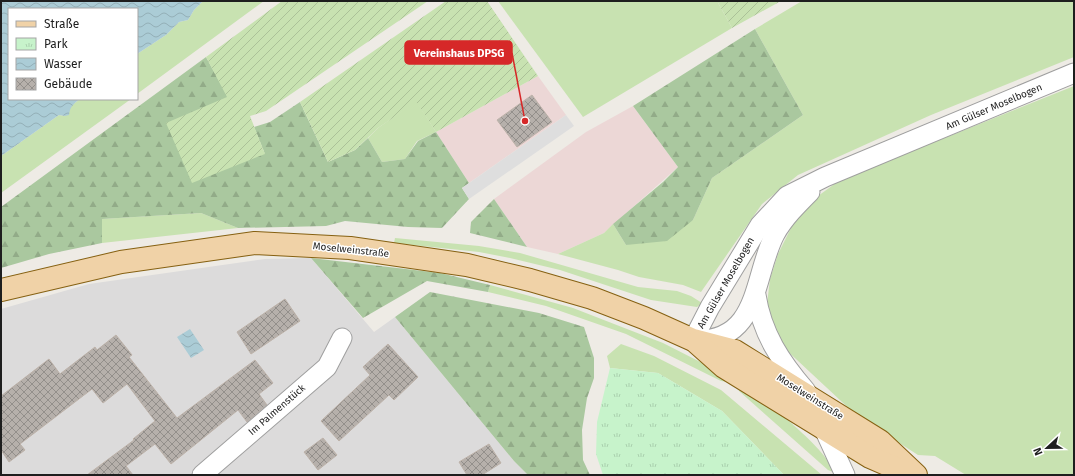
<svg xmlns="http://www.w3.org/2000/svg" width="1075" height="476" viewBox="0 0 1075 476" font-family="'Fira Sans',sans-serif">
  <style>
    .residential { fill: #dcdbdb }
    .commercial { fill: #ecd7d6 }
    .grass { fill: #c8e2b1 }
    .forest { fill: url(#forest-firs) }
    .park { fill: url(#park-tufts) }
    .garden { fill: url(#garden-furrows) }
    .parking { fill: #dedede }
    .water { fill: url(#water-waves) }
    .building { fill: url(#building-cross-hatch); stroke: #bdb2a9 }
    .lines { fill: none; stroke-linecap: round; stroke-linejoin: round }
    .minor-casing { stroke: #9f9f9f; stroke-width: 21 }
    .primary-casing { stroke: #866112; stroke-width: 24 }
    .minor { stroke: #fff; stroke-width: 19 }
    .primary { stroke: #f0d2a7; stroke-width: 22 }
    .labels { text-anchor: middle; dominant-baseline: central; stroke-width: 3; stroke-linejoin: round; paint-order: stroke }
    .street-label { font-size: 10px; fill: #1e1e1e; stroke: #fff }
    .leader { fill: none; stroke: #d62828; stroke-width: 1.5 }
    .callout-dot { fill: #d62828; stroke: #fff; stroke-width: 1.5 }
    .callout { fill: #d62828; stroke: #d62828; stroke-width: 1.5 }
    .callout-label { font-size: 11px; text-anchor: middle; font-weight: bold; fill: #fff }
  </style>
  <defs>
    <pattern id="forest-firs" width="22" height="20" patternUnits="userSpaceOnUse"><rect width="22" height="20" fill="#aac89f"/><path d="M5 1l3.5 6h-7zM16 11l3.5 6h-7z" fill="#92ab88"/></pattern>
    <pattern id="park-tufts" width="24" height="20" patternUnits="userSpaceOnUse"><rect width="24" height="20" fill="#c7f3cb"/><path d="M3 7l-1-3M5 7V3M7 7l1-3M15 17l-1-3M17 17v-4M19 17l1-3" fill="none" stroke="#aad0ae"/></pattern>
    <pattern id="garden-furrows" width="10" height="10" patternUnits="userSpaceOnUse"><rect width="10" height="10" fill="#c8e2b1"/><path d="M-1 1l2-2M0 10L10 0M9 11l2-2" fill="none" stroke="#abc198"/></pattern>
    <pattern id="water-waves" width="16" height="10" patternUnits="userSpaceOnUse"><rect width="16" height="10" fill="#abccd6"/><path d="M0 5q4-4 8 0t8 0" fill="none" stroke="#93afb7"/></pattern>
    <pattern id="building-cross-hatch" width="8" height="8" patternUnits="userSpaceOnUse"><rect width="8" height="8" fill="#b6b0ab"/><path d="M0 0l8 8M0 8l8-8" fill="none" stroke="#938f8b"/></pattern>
  </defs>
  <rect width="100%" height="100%" fill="#eeebe5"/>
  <polygon class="residential" points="311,258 374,332 395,317 514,461 528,475 1,475 1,309 89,284 265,259"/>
  <g class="commercial">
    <polygon points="538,76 566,115 469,183 436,132"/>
    <polygon points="633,106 678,167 604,233 558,254 527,247 494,199 586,132"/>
  </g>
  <g class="grass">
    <polygon points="203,1 264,1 137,94 137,54 166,35 179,22 188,20 194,10"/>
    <polygon points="498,1 717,1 732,28 583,117"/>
    <polygon points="802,1 1074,1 1074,57 931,115 798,175 762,204 701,292 683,285 639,277 618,270 558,254 604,233 613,224 626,245 693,220 712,178 803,115 755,29"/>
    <polygon points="1074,86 1074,475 966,475 935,456 918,455 856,415 782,346 771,328 767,304 770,279 778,254 793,224 818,196 840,180"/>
    <polygon points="80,99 131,99 1,193 1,156 59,115 65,116 72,105"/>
    <polygon points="416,101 436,132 417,141 405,159 382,162 368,138 378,128"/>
    <polygon points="201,213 238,228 102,243 102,219"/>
    <polygon points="395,238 479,246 520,253 638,287 677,291 691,296 702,303 697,307 651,300 560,270 510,258 479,252 394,243"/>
    <polygon points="490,285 573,308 663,343 722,373 728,382 721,381 626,334 546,306 488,292"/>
    <polygon points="621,344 654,356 721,390 822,475 784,475 722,411 658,373 610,368 607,356"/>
    <path d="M737 386C745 391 754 395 762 400 778 411 831 454 833 472L828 470 739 391Z"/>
  </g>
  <g class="forest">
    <polygon points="755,29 803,115 712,178 693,220 667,241 626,245 613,224 663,182 678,167 633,106"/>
    <polygon points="206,57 228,97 265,154 254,127 270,122 300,102 328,162 355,150 368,138 382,162 405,159 418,141 436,132 469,183 462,188 469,199 442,228 408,227 345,221 326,226 238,228 201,213 102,219 102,243 49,254 1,268 1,207"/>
    <polygon points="494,199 527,247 470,233 471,222"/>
    <polygon points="311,258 440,273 490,285 488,292 427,281 363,318"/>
    <polygon points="430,292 539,313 584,327 594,358 594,378 587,398 582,430 583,460 590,475 528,475 514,461 395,317"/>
  </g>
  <polygon class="park" points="610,368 658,373 722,411 784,475 603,475 596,454 597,422"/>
  <g class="garden">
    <polygon points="282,1 428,1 266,111 250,116 265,154 192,183 166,123 227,97 206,57"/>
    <polygon points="446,1 487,1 538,76 436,132 416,102 378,128 355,150 328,162 300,102"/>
    <polygon points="717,1 781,1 732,28"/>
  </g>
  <polygon class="parking" points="566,115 574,126 469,199 462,188"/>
  <g class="water">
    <path d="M1 1H203L194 10 188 20 179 22 166 35 137 54V9H9V99H80C73 104 70 107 69 115L65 116 59 115 1 156Z"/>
    <polygon points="190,329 204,350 191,358 177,337"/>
  </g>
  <g class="building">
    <polygon points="532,95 552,122 517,147 497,120"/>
    <polygon points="285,299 300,321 251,354 237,332"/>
    <polygon points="116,335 132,355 129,357 177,418 255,360 273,383 259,394 267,405 247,422 238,410 171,464 155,444 126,466 133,475 87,475 134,440 133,439 155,421 127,384 103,403 92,389 20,444 25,450 9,462 1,450 1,396 49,359 60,374 95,347 97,350"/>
    <polygon points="388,344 418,377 394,400 389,395 339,441 321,421 370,375 363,367"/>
    <polygon points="323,438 337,455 318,470 304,452"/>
    <polygon points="489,444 501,463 482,475 467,475 459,462"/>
  </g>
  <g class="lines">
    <defs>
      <g id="minor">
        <path d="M756 295C762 334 781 362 806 391"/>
        <polyline points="693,340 710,307 760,225 787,196 825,177 1074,73"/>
        <path d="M695 340C760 342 753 276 775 234 784 218 797 205 810 192"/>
        <polyline points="824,429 845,475"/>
        <polyline points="202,475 327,367 342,338"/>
      </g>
      <g id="primary">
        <polyline points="1,290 121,262 255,243 350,248 467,265 530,280 592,298 644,318 693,340 735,351 880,441 916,475"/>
        <polyline points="697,343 724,367 870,457 907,473"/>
      </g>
    </defs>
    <use href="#minor" class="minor-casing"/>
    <use href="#primary" class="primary-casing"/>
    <use href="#minor" class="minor"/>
    <use href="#primary" class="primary"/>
  </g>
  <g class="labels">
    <g class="street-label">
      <text transform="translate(994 107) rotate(-23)">Am Gülser Moselbogen</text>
      <text transform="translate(351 250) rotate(6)">Moselweinstraße</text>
      <text transform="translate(726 283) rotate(-60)">Am Gülser Moselbogen</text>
      <text transform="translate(810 397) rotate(32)">Moselweinstraße</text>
      <text transform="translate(277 410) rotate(-41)">Im Palmenstück</text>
    </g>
  </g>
  <path class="leader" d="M525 121L512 53"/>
  <circle class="callout-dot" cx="525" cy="121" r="4"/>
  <rect class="callout" x="405" y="41" width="107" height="23" rx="4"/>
  <g class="callout-label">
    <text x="459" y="57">Vereinshaus DPSG</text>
  </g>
  <rect width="1075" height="476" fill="none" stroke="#1e1e1e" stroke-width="4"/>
  <rect x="8" y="8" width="130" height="92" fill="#ffffff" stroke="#a5a5a5"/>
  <rect x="16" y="21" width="20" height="6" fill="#f0d2a7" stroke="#a5a5a5"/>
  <text x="44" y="28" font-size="12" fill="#1e1e1e">Straße</text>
  <rect x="16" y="38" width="20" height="12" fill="url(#park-tufts)" stroke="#a5a5a5"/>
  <text x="44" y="48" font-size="12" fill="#1e1e1e">Park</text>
  <rect x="16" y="58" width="20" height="12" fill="url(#water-waves)" stroke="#a5a5a5"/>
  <text x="44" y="68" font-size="12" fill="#1e1e1e">Wasser</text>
  <rect x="16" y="78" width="20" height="12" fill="url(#building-cross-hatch)" stroke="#a5a5a5"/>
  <text x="44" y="88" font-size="12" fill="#1e1e1e">Gebäude</text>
  <g transform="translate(1047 448) rotate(248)" stroke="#ffffff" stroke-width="3" paint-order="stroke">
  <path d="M0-3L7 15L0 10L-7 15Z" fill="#1e1e1e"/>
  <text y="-6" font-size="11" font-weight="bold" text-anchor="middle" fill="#1e1e1e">N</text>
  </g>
</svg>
